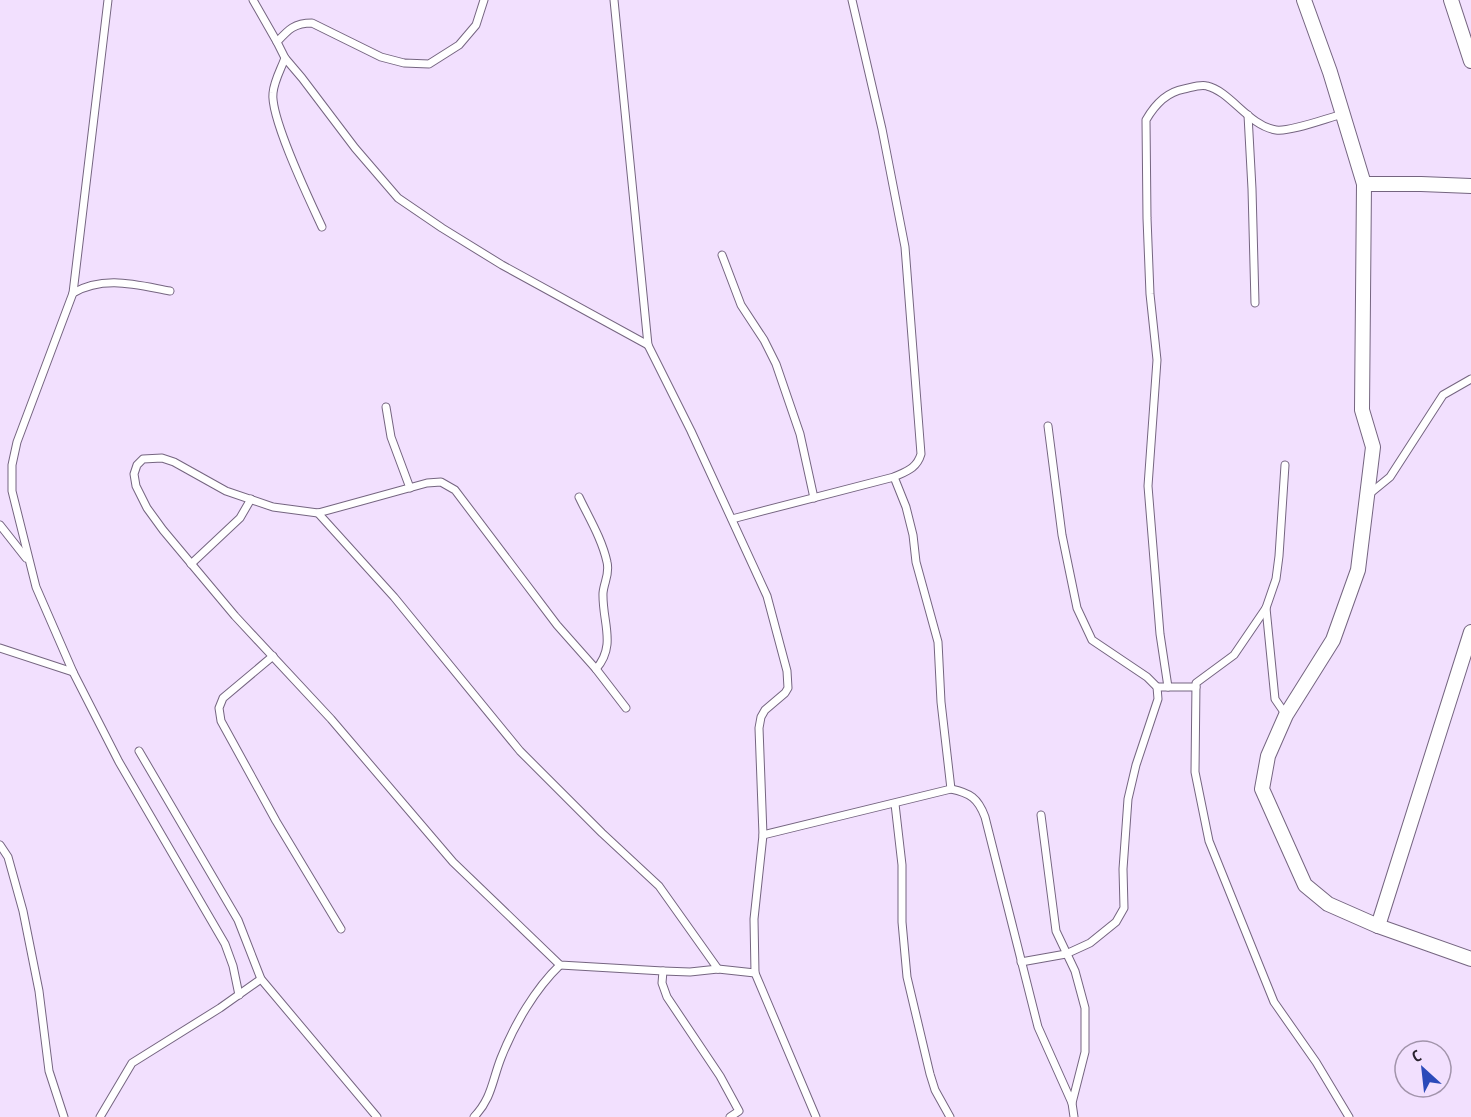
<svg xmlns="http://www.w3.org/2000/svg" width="1471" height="1117" viewBox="0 0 1471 1117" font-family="'PT Sans Narrow',sans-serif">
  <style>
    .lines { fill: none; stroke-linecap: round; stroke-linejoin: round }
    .service-casing { stroke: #756580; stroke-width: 9 }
    .minor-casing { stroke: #756580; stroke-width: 16 }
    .service { stroke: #fff; stroke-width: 7 }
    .minor { stroke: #fff; stroke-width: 14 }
  </style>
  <rect width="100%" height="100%" fill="#f2e0fe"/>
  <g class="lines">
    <defs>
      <g id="service">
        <polyline points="253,0 277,42"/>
        <path d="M484 0 476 25 459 45 429 64 404 63 381 57 312 23C294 23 288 30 277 42L285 58 302 78 355 148 398 198 442 228 502 265 648 345"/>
        <path d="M614 0 648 345 691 431 767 596 787 671 788 688 785 693 765 710 761 717 759 728 763 835 951 789C970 793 978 798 985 817L1038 1027 1072 1103 1074 1117"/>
        <path d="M285 58C281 69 274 81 273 93 270 118 310 201 322 227"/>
        <polyline points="1248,115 1252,189 1255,303"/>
        <polyline points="722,255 741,305 764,340 776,364 800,434 814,498"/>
        <path d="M170 291C137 285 104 275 73 293L17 442 12 465V491L36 587 73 672 119 762 225 944 233 966 239 995"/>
        <polyline points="73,293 108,0"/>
        <polyline points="386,407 391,437 410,488"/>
        <polyline points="1285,465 1279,556 1276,579 1266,608 1234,655 1196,683 1195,772 1209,841 1274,1002 1316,1062 1349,1117"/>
        <polyline points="894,477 906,507 913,535 916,562 938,642 941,702 951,789"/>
        <polyline points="1368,495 1390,477 1443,395 1471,379"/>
        <path d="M579 497C589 518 602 539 607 562 610 574 604 582 603 593 602 622 617 645 596 669"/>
        <polyline points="318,513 394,597 520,751 602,833 659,886 718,969"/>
        <path d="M732 519 894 477C907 471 917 468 921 454L905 247 882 129 852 0"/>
        <polyline points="0,525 26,558"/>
        <polyline points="191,564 240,518 251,499"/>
        <polyline points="1266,608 1275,699 1286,715"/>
        <polyline points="0,648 73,672"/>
        <polyline points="273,656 223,698 219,708 221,721 276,821 341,929"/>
        <polyline points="1157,687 1196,687"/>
        <path d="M1168 687 1160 634 1148 486 1157 360 1150 294 1147 218 1146 120C1154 106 1167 92 1184 89 1190 88 1200 84 1207 86 1230 91 1249 126 1276 130 1291 132 1327 118 1343 114"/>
        <polyline points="626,708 596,669 557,625 455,490 441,482 427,483 318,513 273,507 226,491 174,462 162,458 143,459 137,465 134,474 136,486 147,508 163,530 235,616 331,719 453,862 560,965 663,971 690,972 718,969 755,973"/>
        <polyline points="139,751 238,920 261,979 377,1117"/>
        <polyline points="895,804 902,865 902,922 907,977 930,1074 935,1090 950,1117"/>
        <polyline points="1041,815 1056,931 1075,971 1085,1008 1085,1052 1072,1103"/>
        <polyline points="763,835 754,919 755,973 816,1117"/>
        <polyline points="0,845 8,857 23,911 39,991 49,1071 64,1117"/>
        <polyline points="1021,962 1066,954 1090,943 1116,922 1124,908 1123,869 1128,799 1136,765 1158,699 1157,687 1147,677 1092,640 1077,608 1062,535 1048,426"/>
        <polyline points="663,971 662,983 667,997 720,1076 739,1111 730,1117"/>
        <polyline points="100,1117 132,1063 220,1008 261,979"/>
        <path d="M474 1117C492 1098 492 1081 501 1058 514 1025 535 989 560 965"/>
      </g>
      <g id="minor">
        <polyline points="1304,0 1330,72 1364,184 1362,410 1373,447 1358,570 1333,640 1286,715 1268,756 1262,789 1305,885 1328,904 1378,926 1471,959"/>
        <polyline points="1451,0 1471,61"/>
        <polyline points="1364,184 1421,184 1471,186"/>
        <polyline points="1378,926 1471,632"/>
      </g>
    </defs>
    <use href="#service" class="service-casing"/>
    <use href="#minor" class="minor-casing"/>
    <use href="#service" class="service"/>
    <use href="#minor" class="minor"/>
  </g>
  <g transform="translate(1423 1069) rotate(333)"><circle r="28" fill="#f2e0fe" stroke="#a294ab" stroke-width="1.5"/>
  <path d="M0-4.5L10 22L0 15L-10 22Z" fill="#2b4aba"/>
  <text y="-9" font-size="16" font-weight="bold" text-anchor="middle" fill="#2a232f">С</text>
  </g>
</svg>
